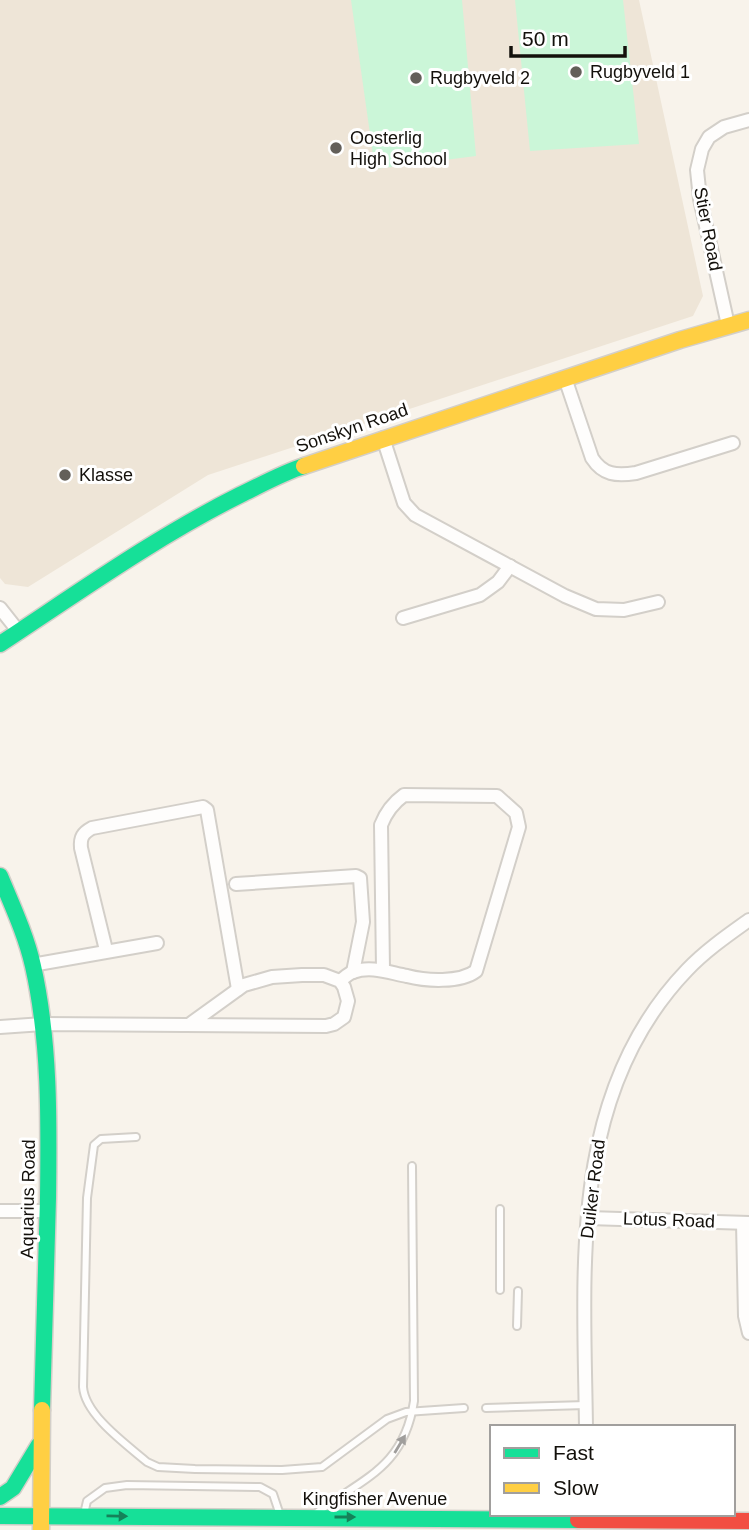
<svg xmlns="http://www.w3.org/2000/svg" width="749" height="1530" viewBox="0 0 749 1530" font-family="Helvetica,sans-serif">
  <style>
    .built { fill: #eee5d7 }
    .green { fill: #cbf6d8 }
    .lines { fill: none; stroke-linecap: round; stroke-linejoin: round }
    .lane-casing { stroke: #d3cfc9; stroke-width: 10 }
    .street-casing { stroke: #d3cfc9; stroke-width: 16 }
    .fast-casing { stroke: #d3cfc9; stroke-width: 19 }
    .slow-casing { stroke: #d3cfc9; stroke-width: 19 }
    .jam-casing { stroke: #d3cfc9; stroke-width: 19 }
    .lane { stroke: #fefdfc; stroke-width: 6 }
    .street { stroke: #fefdfc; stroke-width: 12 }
    .fast { stroke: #16e098; stroke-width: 16 }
    .slow { stroke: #ffcf43; stroke-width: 16 }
    .jam { stroke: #f24e42; stroke-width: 16 }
    .oneway { fill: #a09e9c }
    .oneway2 { fill: #158259 }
    .poi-dot { fill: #635f59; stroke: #fff; stroke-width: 2.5 }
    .labels { text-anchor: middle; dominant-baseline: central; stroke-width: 6; stroke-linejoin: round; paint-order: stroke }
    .poi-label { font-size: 18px; fill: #13100b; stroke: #fff; text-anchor: start }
    .street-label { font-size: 18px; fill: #13100b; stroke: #fff }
  </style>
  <rect width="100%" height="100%" fill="#f8f3eb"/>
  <polygon class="built" points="0,0 639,0 703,296 693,316 208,475 28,587 5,584 0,578"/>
  <g class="green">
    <polygon points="351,0 462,0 476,156 375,169"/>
    <polygon points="515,0 623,0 639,144 530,151"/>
  </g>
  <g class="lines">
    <defs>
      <g id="lane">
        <path d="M136 1137 101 1139 94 1145 87 1198 83 1387C85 1415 126 1444 147 1462L158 1467 195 1469 282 1470 322 1467 387 1419 406 1412 464 1408"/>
        <polyline points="500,1290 500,1209"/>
        <polyline points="517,1326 518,1291"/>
        <polyline points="486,1408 586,1405"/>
        <polyline points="84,1514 87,1501 105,1488 127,1485 260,1487 273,1494 280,1515"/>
        <path d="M315 1514C363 1478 404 1468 414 1401L412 1166"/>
      </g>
      <g id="street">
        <polyline points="728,325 700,199 697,170 702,149 709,137 724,127 749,120"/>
        <path d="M565 378 592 458C603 475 616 476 636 473L733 443"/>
        <polyline points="383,438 404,503 415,515 565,596 596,609 624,610 658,602"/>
        <polyline points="0,608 19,632"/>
        <polyline points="403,618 480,595 498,582 510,566"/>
        <polyline points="236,884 356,876 360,878 363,922 353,972"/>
        <path d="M106 950 81 848C80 837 83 833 92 828L203 807 207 810 238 989"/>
        <polyline points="32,965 157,943"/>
        <path d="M340 981C344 978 349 973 353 972 371 965 390 973 407 976 426 981 460 983 476 971L519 827 516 813 497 796 404 795C393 803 386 812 381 825L383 969"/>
        <polyline points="0,1027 43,1024 326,1026 334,1024 344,1017 348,1001 344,987 340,981 324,975 302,975 272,977 244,985 190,1024"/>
        <polyline points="0,1211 47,1211"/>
        <polyline points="588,1218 749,1223"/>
        <polyline points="743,1223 745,1316 749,1333"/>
        <path d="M586 1427C584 1269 568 1094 687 970 705 951 728 935 749 920"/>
      </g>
      <g id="fast">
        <path d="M0 644C79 592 156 537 240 495 261 485 282 473 304 466"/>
        <path d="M0 876C12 905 26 935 33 966 50 1042 49 1120 48 1198 46 1269 44 1339 42 1410"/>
        <polyline points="0,1497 13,1488 39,1445"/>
        <polyline points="0,1516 578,1520"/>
      </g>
      <g id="slow">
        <polyline points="304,466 680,340 749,320"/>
        <polyline points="41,1530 42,1410"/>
      </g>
      <polyline id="jam" points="578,1520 749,1521"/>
    </defs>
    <use href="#lane" class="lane-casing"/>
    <use href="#street" class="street-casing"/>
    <use href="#fast" class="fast-casing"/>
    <use href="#slow" class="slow-casing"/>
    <use href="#jam" class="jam-casing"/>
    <use href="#lane" class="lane"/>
    <use href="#street" class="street"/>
    <use href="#fast" class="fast"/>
    <use href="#slow" class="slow"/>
    <use href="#jam" class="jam"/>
  </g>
  <defs><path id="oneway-solid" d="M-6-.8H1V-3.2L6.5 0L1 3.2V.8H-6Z" transform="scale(1.75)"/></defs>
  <use class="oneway" href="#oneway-solid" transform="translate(400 1444) rotate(-59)"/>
  <g class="oneway2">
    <use href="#oneway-solid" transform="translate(117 1516) rotate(1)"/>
    <use href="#oneway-solid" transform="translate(345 1517)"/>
  </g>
  <g class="poi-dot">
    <circle cx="576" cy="72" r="7"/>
    <circle cx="416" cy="78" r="7"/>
    <circle cx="336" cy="148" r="7"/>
    <circle cx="65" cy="475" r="7"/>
  </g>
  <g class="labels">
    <g class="poi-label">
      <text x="590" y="72">Rugbyveld 1</text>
      <text x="430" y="78">Rugbyveld 2</text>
      <text x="350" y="138">Oosterlig<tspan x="350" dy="21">High School</tspan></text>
      <text x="79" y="475">Klasse</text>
    </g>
    <g class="street-label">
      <text transform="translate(708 229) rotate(79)">Stier Road</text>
      <text transform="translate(352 428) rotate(-19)">Sonskyn Road</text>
      <text transform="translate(593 1189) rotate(-83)">Duiker Road</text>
      <text transform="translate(28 1199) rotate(-89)">Aquarius Road</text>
      <text transform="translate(669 1220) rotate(2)">Lotus Road</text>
      <text x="375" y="1499">Kingfisher Avenue</text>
    </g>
  </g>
  <rect x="490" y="1425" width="245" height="91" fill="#ffffff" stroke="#a19f9d" stroke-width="2"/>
  <rect x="504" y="1448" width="35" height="10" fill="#16e098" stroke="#a19f9d" stroke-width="2"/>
  <text x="553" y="1460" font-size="21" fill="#13100b">Fast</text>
  <rect x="504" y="1483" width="35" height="10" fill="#ffcf43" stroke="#a19f9d" stroke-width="2"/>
  <text x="553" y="1495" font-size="21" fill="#13100b">Slow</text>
  <path d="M511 46v10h114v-10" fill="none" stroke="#13100b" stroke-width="3.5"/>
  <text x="522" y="46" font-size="21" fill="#13100b" stroke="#ffffff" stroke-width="5" paint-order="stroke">50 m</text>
</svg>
